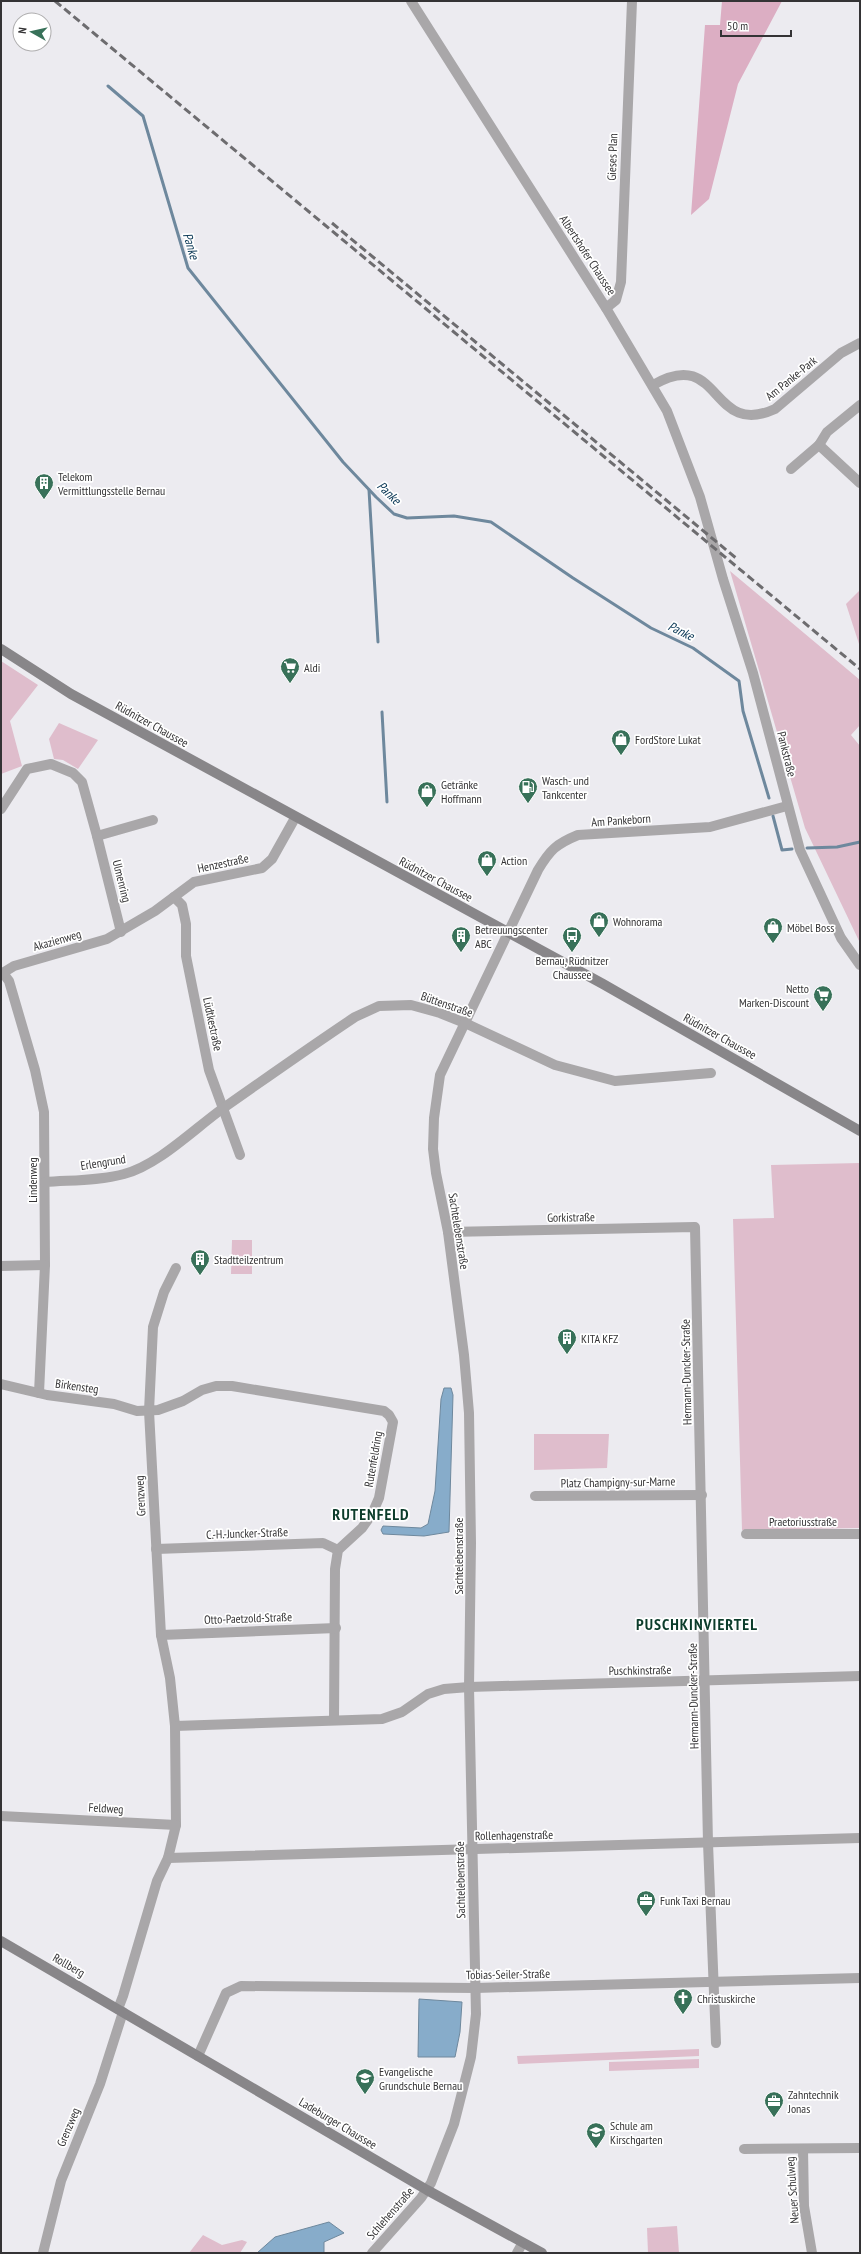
<svg xmlns="http://www.w3.org/2000/svg" width="861" height="2254" viewBox="0 0 861 2254" font-family="'PT Sans Narrow',sans-serif">
  <style>
    .green { fill: #dfbdcc }
    .forest { fill: #dcaec3 }
    .water { fill: #87acca; stroke: #6e889d }
    .lines { fill: none; stroke-linecap: round; stroke-linejoin: round }
    .stream { stroke: #6e889d; stroke-width: 3 }
    .minor { stroke: #a9a7a9; stroke-width: 10 }
    .tertiary { stroke: #a9a7a9; stroke-width: 10 }
    .secondary { stroke: #888689; stroke-width: 10 }
    .rail { stroke: #6d6c6f; stroke-width: 3; stroke-dasharray: 8 4; stroke-linecap: butt }
    .labels { text-anchor: middle; dominant-baseline: central; stroke-width: 3.5; stroke-linejoin: round; paint-order: stroke }
    .street-label { font-size: 12px; fill: #343335; stroke: #fff }
    .poi-label { font-size: 12px; fill: #343335; stroke: #fff; text-anchor: start }
    .water-label { font-size: 13px; font-style: italic; fill: #093755; stroke: #fff }
    .district-label { font-size: 16px; font-weight: bold; letter-spacing: 1px; fill: #0c3c2b; stroke: #fff }
  </style>
  <rect width="100%" height="100%" fill="#ecebf0"/>
  <g class="green">
    <polygon points="730,571 860,680 860,725 851,735 860,746 860,943 805,828"/>
    <polygon points="860,590 860,647 846,604"/>
    <polygon points="1,661 38,685 10,721 22,766 1,774"/>
    <polygon points="59,723 98,740 78,769 63,760 54,759 49,739"/>
    <polygon points="860,1163 860,1528 742,1530 733,1219 774,1218 771,1165"/>
    <polygon points="232,1240 252,1240 252,1274 231,1274"/>
    <polygon points="534,1434 609,1434 607,1468 534,1470"/>
    <polygon points="699,2049 699,2056 518,2064 517,2056"/>
    <polygon points="699,2059 699,2068 609,2071 609,2062"/>
    <polygon points="677,2226 679,2253 648,2253 647,2228"/>
    <polygon points="203,2235 222,2245 242,2240 247,2242 240,2253 189,2253"/>
  </g>
  <polygon class="forest" points="722,1 782,1 738,84 709,199 691,215 705,25 720,25"/>
  <g class="water">
    <polygon points="444,1388 451,1388 453,1395 449,1532 424,1536 383,1534 381,1530 383,1526 421,1528 428,1524 435,1491 441,1399"/>
    <polygon points="419,1999 462,2002 460,2032 455,2057 418,2057"/>
    <polygon points="329,2222 344,2233 324,2242 324,2253 257,2253 275,2237"/>
  </g>
  <g class="lines">
    <g class="stream">
      <polyline points="108,86 143,116 188,268 343,462 376,497 394,514 407,518 454,516 491,522 573,578 651,628 693,648 739,681 743,711 769,798"/>
      <polyline points="369,490 378,642"/>
      <polyline points="382,712 387,802"/>
      <polyline points="773,816 782,850 792,849"/>
      <polyline points="807,848 837,847 860,842"/>
    </g>
    <g class="minor">
      <polyline points="606,308 616,300 621,282 632,1"/>
      <path d="M653 385C722 345 709 439 775 409L841 353 860 343"/>
      <polyline points="819,445 860,483"/>
      <polyline points="791,469 819,445 827,432 860,405"/>
      <polyline points="1,809 27,769 51,764 73,773 82,782 97,836 121,932"/>
      <polyline points="97,836 153,820"/>
      <polyline points="174,897 182,905 186,924 186,956 209,1070 240,1155"/>
      <polyline points="3,973 9,981 35,1070 44,1112 45,1265 39,1393"/>
      <polyline points="1,974 14,966 107,939 155,911 194,882 262,868 272,859 295,818"/>
      <path d="M45 1182C70 1180 99 1181 124 1174 158 1165 193 1130 222 1109 266 1078 310 1047 355 1017L379 1006 411 1005 440 1013 465 1023 555 1065 615 1081 711 1073"/>
      <polyline points="448,1232 695,1227 708,1843 716,2043"/>
      <polyline points="1,1266 45,1265"/>
      <polyline points="176,1268 164,1292 153,1327 149,1411 161,1635 170,1678 175,1726 382,1719 402,1712 428,1694 444,1689 469,1687 860,1676"/>
      <polyline points="1,1384 47,1395 114,1404 137,1411 158,1410 183,1401 202,1390 216,1386 232,1386 384,1411 389,1415 393,1422 379,1498 372,1514 362,1528 338,1550 335,1569 334,1720"/>
      <polyline points="535,1496 702,1495"/>
      <polyline points="746,1534 860,1534"/>
      <polyline points="156,1549 323,1543 338,1550"/>
      <polyline points="161,1635 336,1628"/>
      <polyline points="175,1726 176,1825"/>
      <polyline points="1,1816 176,1825 168,1858 157,1881 123,1996 118,2009"/>
      <polyline points="168,1858 860,1838"/>
      <polyline points="198,2056 226,1993 241,1986 475,1988 860,1978"/>
      <polyline points="744,2149 860,2148"/>
      <polyline points="803,2149 804,2206 812,2253"/>
      <polyline points="43,2253 61,2181 100,2084 123,2012"/>
      <path d="M372 2253 421 2198 431 2183 454 2124 471 2057 476 2014 469 1687 471 1543 469 1413 464 1355 448 1232 436 1173 433 1149 434 1118 440 1075 538 870C550 850 556 844 578 835L710 827 787 806"/>
      <polyline points="517,2253 522,2244"/>
    </g>
    <polyline class="tertiary" points="411,1 606,308 667,411 700,497 723,579 753,673 800,850 841,938 860,965"/>
    <g class="secondary">
      <polyline points="1,649 71,694 603,984 860,1131"/>
      <polyline points="1,1941 427,2190 542,2253"/>
    </g>
    <g class="rail">
      <polyline points="55,1 860,669"/>
      <polyline points="332,223 736,558"/>
    </g>
  </g>
  <defs>
    <symbol id="building-pin" viewBox="-11 -11 22 30"><path d="M0 17L-7.5 6A9.5 9.5 0 1 1 7.5 6Z" fill="#387159" stroke="#fff"/><path d="M-4-6H4V6H1V3H-1V6H-4ZM-2.5-4.3h1.7v1.8h-1.7ZM.8-4.3h1.7v1.8H.8ZM-2.5-1h1.7V.8h-1.7ZM.8-1h1.7V.8H.8Z" fill="#fff"/></symbol>
    <symbol id="supermarket-pin" viewBox="-11 -11 22 30"><path d="M0 17L-7.5 6A9.5 9.5 0 1 1 7.5 6Z" fill="#387159" stroke="#fff"/><path d="M-6-5.5h2.5l.6 2H6L4.5 2H-2.5L-4.4-4H-6ZM-1.5 3.2a1.3 1.3 0 1 0 .1 0ZM3 3.2a1.3 1.3 0 1 0 .1 0Z" fill="#fff"/></symbol>
    <symbol id="shop-pin" viewBox="-11 -11 22 30"><path d="M0 17L-7.5 6A9.5 9.5 0 1 1 7.5 6Z" fill="#387159" stroke="#fff"/><path d="M-5-2.5h2.3a2.7 3.5 0 0 1 5.4 0H5L5.5 6h-11ZM-1.5-2.5h3a1.5 2.3 0 0 0-3 0Z" fill="#fff"/></symbol>
    <symbol id="fuel-pin" viewBox="-11 -11 22 30"><path d="M0 17L-7.5 6A9.5 9.5 0 1 1 7.5 6Z" fill="#387159" stroke="#fff"/><path d="M-5.5-6h7V0h2V4h1.3V-2.5L3-4.5l.8-.8L6-3V5H2.5V1h-1V6h-7ZM-4.2-4.7v3.2H.2V-4.7Z" fill="#fff"/></symbol>
    <symbol id="bus-pin" viewBox="-11 -11 22 30"><path d="M0 17L-7.5 6A9.5 9.5 0 1 1 7.5 6Z" fill="#387159" stroke="#fff"/><path d="M-5-6H5V4H4V6H2V4H-2V6H-4V4H-5ZM-3.5-4V0h7V-4ZM-3.5 1.2v1.5H-2V1.2ZM2 1.2v1.5H3.5V1.2Z" fill="#fff"/></symbol>
    <symbol id="office-pin" viewBox="-11 -11 22 30"><path d="M0 17L-7.5 6A9.5 9.5 0 1 1 7.5 6Z" fill="#387159" stroke="#fff"/><path d="M-6-3h4V-5.5h4V-3h4V5H-6ZM-1-4.5V-3h2v-1.5ZM-6 0V1H6V0Z" fill="#fff"/></symbol>
    <symbol id="church-pin" viewBox="-11 -11 22 30"><path d="M0 17L-7.5 6A9.5 9.5 0 1 1 7.5 6Z" fill="#387159" stroke="#fff"/><path d="M-1.2-6h2.4v3.5h3.3v2.4h-3.3V6h-2.4V-.1h-3.3v-2.4h3.3Z" fill="#fff"/></symbol>
    <symbol id="school-pin" viewBox="-11 -11 22 30"><path d="M0 17L-7.5 6A9.5 9.5 0 1 1 7.5 6Z" fill="#387159" stroke="#fff"/><path d="M0-5L7-2L0 1L-7-2ZM-4 1L0 2.5L4 1V4Q0 6-4 4Z" fill="#fff"/></symbol>
  </defs>
  <g fill-rule="evenodd">
    <use href="#building-pin" x="33" y="472" width="22" height="30"/>
    <use href="#supermarket-pin" x="279" y="656" width="22" height="30"/>
    <use href="#shop-pin" x="610" y="728" width="22" height="30"/>
    <use href="#fuel-pin" x="517" y="776" width="22" height="30"/>
    <use href="#shop-pin" x="416" y="780" width="22" height="30"/>
    <use href="#shop-pin" x="476" y="849" width="22" height="30"/>
    <use href="#shop-pin" x="588" y="910" width="22" height="30"/>
    <use href="#shop-pin" x="762" y="916" width="22" height="30"/>
    <use href="#building-pin" x="450" y="925" width="22" height="30"/>
    <use href="#bus-pin" x="561" y="925" width="22" height="30"/>
    <use href="#supermarket-pin" x="812" y="984" width="22" height="30"/>
    <use href="#building-pin" x="189" y="1248" width="22" height="30"/>
    <use href="#building-pin" x="556" y="1327" width="22" height="30"/>
    <use href="#office-pin" x="635" y="1889" width="22" height="30"/>
    <use href="#church-pin" x="672" y="1987" width="22" height="30"/>
    <use href="#school-pin" x="354" y="2067" width="22" height="30"/>
    <use href="#office-pin" x="763" y="2090" width="22" height="30"/>
    <use href="#school-pin" x="585" y="2121" width="22" height="30"/>
  </g>
  <g class="labels">
    <g class="street-label">
      <text transform="translate(612 157) rotate(-88)">Gieses Plan</text>
      <text transform="translate(588 255) rotate(57)">Albertshofer Chaussee</text>
      <text transform="translate(791 378) rotate(-39)">Am Panke-Park</text>
      <text transform="translate(152 724) rotate(29)">Rüdnitzer Chaussee</text>
      <text transform="translate(787 754) rotate(76)">Pankstraße</text>
      <text transform="translate(621 820) rotate(-4)">Am Pankeborn</text>
      <text transform="translate(223 863) rotate(-12)">Henzestraße</text>
      <text transform="translate(436 879) rotate(28)">Rüdnitzer Chaussee</text>
      <text transform="translate(122 881) rotate(76)">Ulmenring</text>
      <text transform="translate(57 940) rotate(-16)">Akazienweg</text>
      <text transform="translate(447 1004) rotate(19)">Büttenstraße</text>
      <text transform="translate(213 1024) rotate(78)">Lüdtkestraße</text>
      <text transform="translate(720 1036) rotate(29)">Rüdnitzer Chaussee</text>
      <text transform="translate(103 1162) rotate(-9)">Erlengrund</text>
      <text transform="translate(32 1180) rotate(-90)">Lindenweg</text>
      <text transform="translate(571 1217) rotate(-1)">Gorkistraße</text>
      <text transform="translate(459 1231) rotate(81)">Sachtelebenstraße</text>
      <text transform="translate(686 1372) rotate(-91)">Hermann-Duncker-Straße</text>
      <text transform="translate(77 1386) rotate(8)">Birkensteg</text>
      <text transform="translate(373 1459) rotate(-80)">Rutenfeldring</text>
      <text transform="translate(618 1482) rotate(-1)">Platz Champigny-sur-Marne</text>
      <text transform="translate(140 1496) rotate(-93)">Grenzweg</text>
      <text x="803" y="1521">Praetoriusstraße</text>
      <text transform="translate(247 1533) rotate(-2)">C.-H.-Juncker-Straße</text>
      <text transform="translate(458 1556) rotate(-90)">Sachtelebenstraße</text>
      <text transform="translate(248 1618) rotate(-2)">Otto-Paetzold-Straße</text>
      <text transform="translate(640 1670) rotate(-1)">Puschkinstraße</text>
      <text transform="translate(693 1696) rotate(-91)">Hermann-Duncker-Straße</text>
      <text transform="translate(106 1808) rotate(3)">Feldweg</text>
      <text transform="translate(514 1835) rotate(-1)">Rollenhagenstraße</text>
      <text transform="translate(460 1880) rotate(-91)">Sachtelebenstraße</text>
      <text transform="translate(69 1965) rotate(30)">Rollberg</text>
      <text transform="translate(508 1974) rotate(-1)">Tobias-Seiler-Straße</text>
      <text transform="translate(338 2123) rotate(31)">Ladeburger Chaussee</text>
      <text transform="translate(68 2127) rotate(-67)">Grenzweg</text>
      <text transform="translate(792 2190) rotate(-94)">Neuer Schulweg</text>
      <text transform="translate(390 2213) rotate(-49)">Schlehenstraße</text>
    </g>
    <g class="poi-label">
      <text x="58" y="476">Telekom<tspan x="58" dy="14">Vermittlungsstelle Bernau</tspan></text>
      <text x="304" y="667">Aldi</text>
      <text x="635" y="739">FordStore Lukat</text>
      <text x="542" y="780">Wasch- und<tspan x="542" dy="14">Tankcenter</tspan></text>
      <text x="441" y="784">Getränke<tspan x="441" dy="14">Hoffmann</tspan></text>
      <text x="501" y="860">Action</text>
      <text x="613" y="921">Wohnorama</text>
      <text x="787" y="927">Möbel Boss</text>
      <text x="475" y="929">Betreuungscenter<tspan x="475" dy="14">ABC</tspan></text>
      <text x="572" y="960" text-anchor="middle">Bernau, Rüdnitzer<tspan x="572" dy="14">Chaussee</tspan></text>
      <text x="809" y="988" text-anchor="end">Netto<tspan x="809" dy="14">Marken-Discount</tspan></text>
      <text x="214" y="1259">Stadtteilzentrum</text>
      <text x="581" y="1338">KITA KFZ</text>
      <text x="660" y="1900">Funk Taxi Bernau</text>
      <text x="697" y="1998">Christuskirche</text>
      <text x="379" y="2071">Evangelische<tspan x="379" dy="14">Grundschule Bernau</tspan></text>
      <text x="788" y="2094">Zahntechnik<tspan x="788" dy="14">Jonas</tspan></text>
      <text x="610" y="2125">Schule am<tspan x="610" dy="14">Kirschgarten</tspan></text>
    </g>
    <g class="water-label">
      <text transform="translate(191 246) rotate(73)">Panke</text>
      <text transform="translate(389 493) rotate(44)">Panke</text>
      <text transform="translate(681 631) rotate(26)">Panke</text>
    </g>
    <g class="district-label">
      <text x="371" y="1514">RUTENFELD</text>
      <text x="697" y="1624">PUSCHKINVIERTEL</text>
    </g>
  </g>
  <rect width="861" height="2254" fill="none" stroke="#343335" stroke-width="4"/>
  <g transform="translate(32 32) rotate(278)"><circle r="19" fill="#ffffff" stroke="#aeadae"/>
  <path d="M0-3L7 15L0 10L-7 15Z" fill="#387159"/>
  <text y="-6" font-size="11" font-weight="bold" text-anchor="middle" fill="#343335">N</text>
  </g>
  <path d="M721 30v6h70v-6" fill="none" stroke="#343335" stroke-width="2"/>
  <text x="727" y="30" font-size="12" fill="#343335" stroke="#ffffff" stroke-width="3" paint-order="stroke">50 m</text>
</svg>
